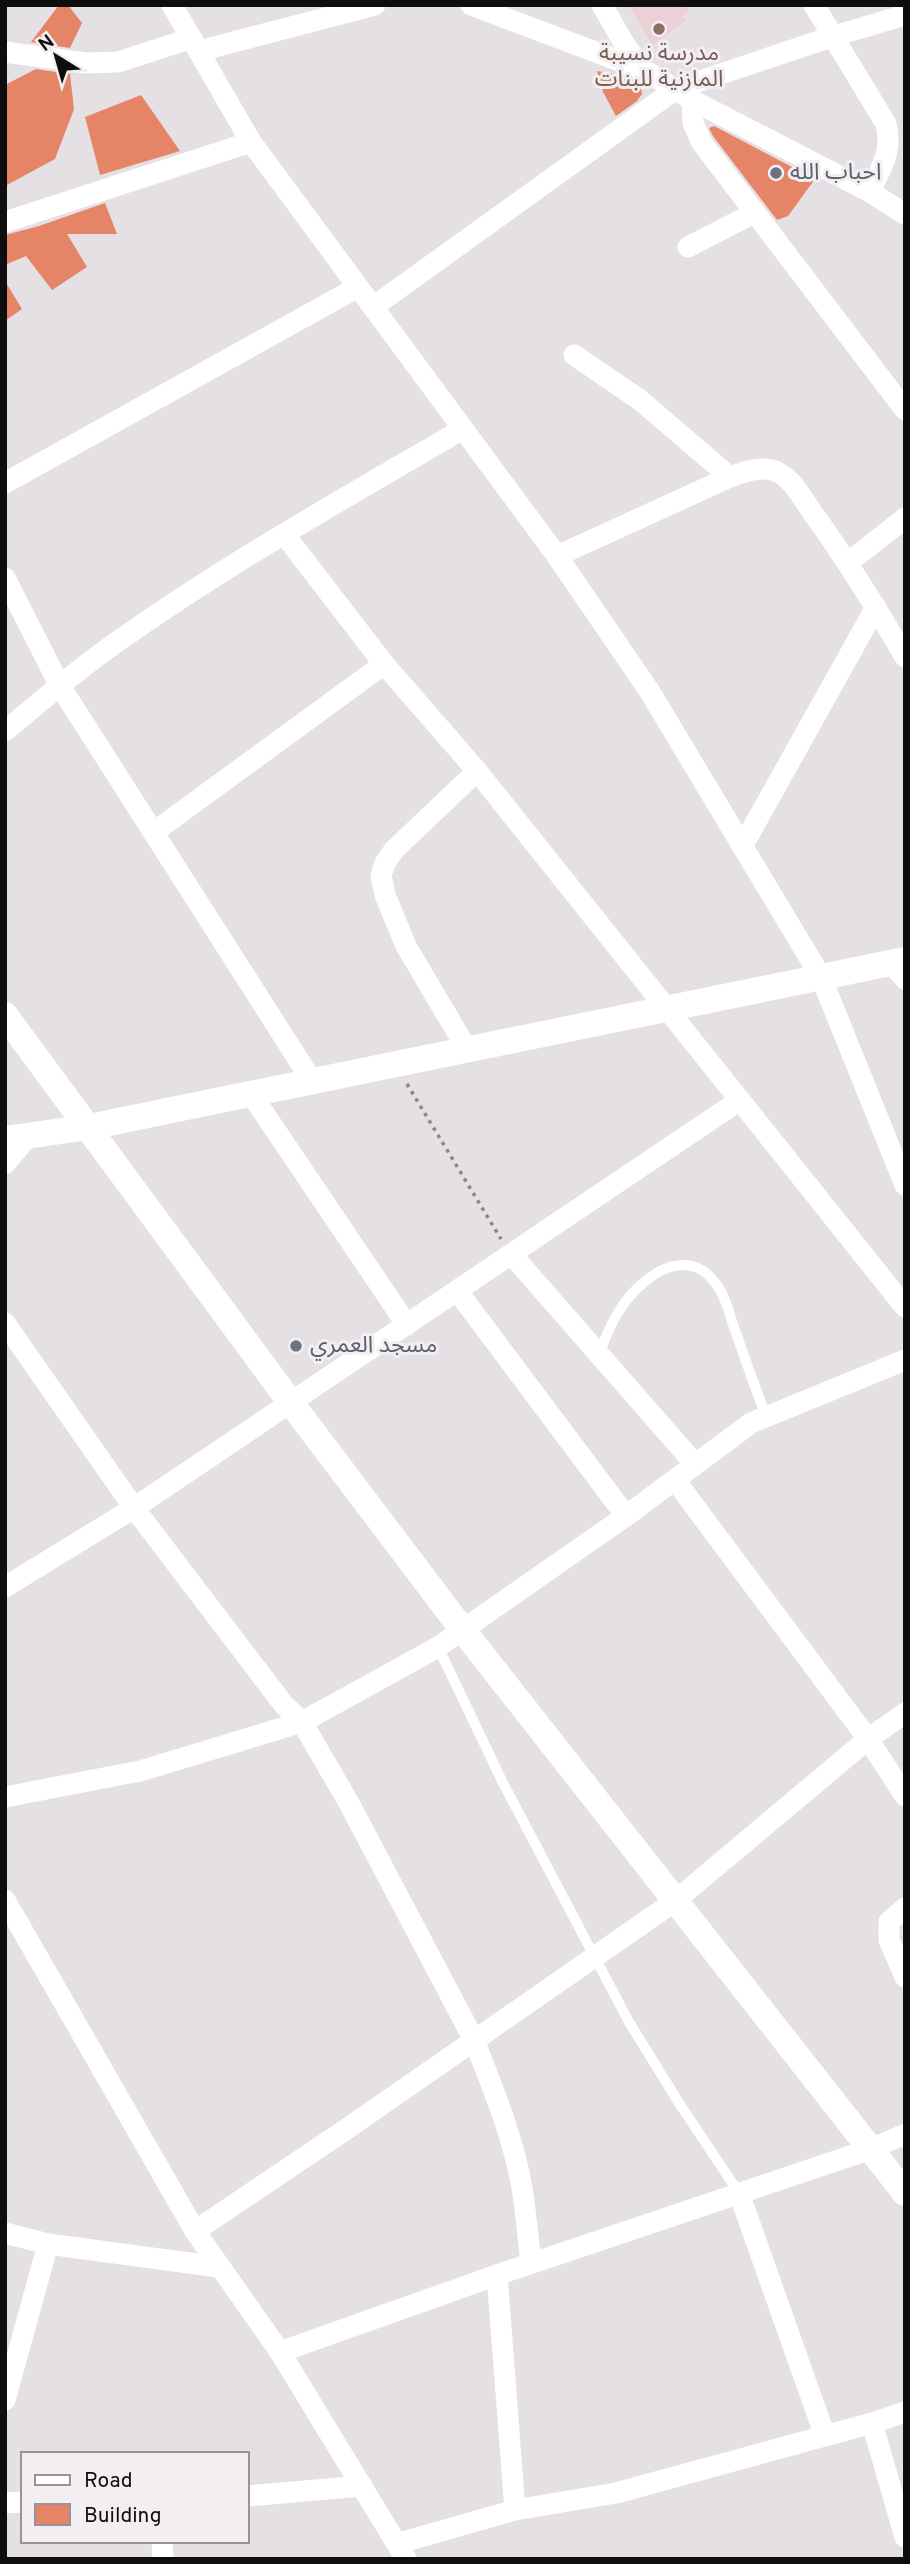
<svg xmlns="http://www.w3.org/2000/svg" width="910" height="2564" viewBox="0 0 910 2564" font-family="Overpass,'Noto Sans Arabic',sans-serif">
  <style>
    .education { fill: #ebd0d6 }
    .building { fill: #e68467 }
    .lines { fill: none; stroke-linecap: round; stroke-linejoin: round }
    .path { stroke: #898789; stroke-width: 3.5; stroke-dasharray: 3.5 5; stroke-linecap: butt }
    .service { stroke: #fff; stroke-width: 10 }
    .minor { stroke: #fff; stroke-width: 21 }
    .tertiary { stroke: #fff; stroke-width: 26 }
    .education-dot { fill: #8d6e63; stroke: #f2eef1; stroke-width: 2.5 }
    .worship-dot { fill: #6b7280; stroke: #f2eef1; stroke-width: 2.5 }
    .labels { text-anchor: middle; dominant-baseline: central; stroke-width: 6; stroke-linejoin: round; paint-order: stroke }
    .education-label { font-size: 23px; fill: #785e54; stroke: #f2eef1 }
    .worship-label { font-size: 23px; fill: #5b616d; stroke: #f2eef1; text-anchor: start }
  </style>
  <rect width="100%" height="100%" fill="#e4e0e4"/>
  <polygon class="education" points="628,5 685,5 689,11 682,17 686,20 653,45"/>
  <g class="building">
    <polygon points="59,5 68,5 82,23 70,48 31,42"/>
    <polygon points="36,69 70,74 74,109 55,159 5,186 5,85"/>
    <polygon points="597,71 620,75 640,83 642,94 637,101 616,116 603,92"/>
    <polygon points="141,95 180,151 100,175 85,117"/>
    <polygon points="714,126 815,179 788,216 777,220 713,136 709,128"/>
    <polygon points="105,203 117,234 67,234 87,267 52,290 26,256 5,265 5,235 39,226"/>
    <polygon points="5,281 22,309 5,321"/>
  </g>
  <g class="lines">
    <polyline class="path" points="407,1084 501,1239"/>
    <g class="service">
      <path d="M598 1355C605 1341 610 1324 619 1311 641 1276 690 1239 720 1290 727 1301 730 1317 735 1330 745 1359 755 1387 766 1416"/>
      <polyline points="438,1647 503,1783 629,2022 679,2103 739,2193"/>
    </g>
    <g class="minor">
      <polyline points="172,5 251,142 557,556 650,692 821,977 905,1185"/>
      <polyline points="471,5 646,71 692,100 870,192 905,214"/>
      <polyline points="602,5 625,45 644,70"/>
      <path d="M814 5 886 124C893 152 881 167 870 192"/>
      <polyline points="199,51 375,5"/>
      <polyline points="5,52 86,63 118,62 192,38"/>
      <polyline points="692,100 693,123 702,143 905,410"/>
      <polyline points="5,222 251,142"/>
      <polyline points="688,247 754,213"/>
      <polyline points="373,307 676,89 834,36 905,15"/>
      <polyline points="574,355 640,400 730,477"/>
      <polyline points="5,483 358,287"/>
      <polyline points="284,534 384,664 477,771 905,1307"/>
      <path d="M557 556 730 477C744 472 763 465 777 472 793 479 802 498 812 512 846 559 876 607 905 657"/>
      <polyline points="849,562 905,518"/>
      <polyline points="5,578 60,686 312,1081"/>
      <path d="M5 731C45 698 84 664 127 635 234 560 350 495 463 429"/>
      <polyline points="154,832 384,664"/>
      <polyline points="742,847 876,607"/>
      <polyline points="891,963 905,979"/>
      <polyline points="467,1049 406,946 385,895 381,876 385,863 394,850 477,771"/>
      <polyline points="251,1094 407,1325"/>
      <polyline points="5,1164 30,1134"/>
      <polyline points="512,1255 695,1464"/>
      <polyline points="458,1292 626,1516"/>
      <path d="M5 1323 134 1508 284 1705 302 1722 350 1805 474 2040C493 2088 513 2137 522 2188 526 2213 528 2238 531 2263"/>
      <polyline points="675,1480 868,1739 905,1796"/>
      <polyline points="5,1587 134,1508 740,1100"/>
      <polyline points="5,1797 140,1771 302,1722 438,1647 626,1516 751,1423 905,1360"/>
      <polyline points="5,1900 195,2231 280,2352 406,2559"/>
      <polyline points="905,1908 889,1922 889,1940 905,1977"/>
      <polyline points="739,2193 825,2436"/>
      <polyline points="195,2231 348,2128 675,1901 868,1739 905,1713"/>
      <polyline points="5,2233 48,2244 219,2267"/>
      <polyline points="497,2275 515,2510"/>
      <polyline points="280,2352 497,2275 871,2149 905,2134"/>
      <polyline points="5,2400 48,2244"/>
      <polyline points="872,2423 905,2537"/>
      <polyline points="247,2496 362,2486"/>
      <polyline points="5,2503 23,2502"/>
      <polyline points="162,2541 163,2559"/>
      <polyline points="399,2543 515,2510 616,2493 872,2423 905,2412"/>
    </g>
    <g class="tertiary">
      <polyline points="5,1015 291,1403 462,1629 905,2193"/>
      <polyline points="5,1139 89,1127 905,960"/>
    </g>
  </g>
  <circle class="education-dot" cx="659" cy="29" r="7"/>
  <g class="worship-dot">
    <circle cx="776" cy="173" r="7"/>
    <circle cx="296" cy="1346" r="7"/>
  </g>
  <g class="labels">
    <g class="education-label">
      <text x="659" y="54">مدرسة نسيبة<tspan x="659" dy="26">المازنية للبنات</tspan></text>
    </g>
    <g class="worship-label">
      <text x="790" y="173">احباب الله</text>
      <text x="310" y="1346">مسجد العمري</text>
    </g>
  </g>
  <rect width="910" height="2564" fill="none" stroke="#0f0e0f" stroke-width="14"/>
  <rect x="21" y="2452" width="228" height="91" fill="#f2eef1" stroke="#979497" stroke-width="2"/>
  <rect x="35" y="2475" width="35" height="10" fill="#ffffff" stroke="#979497" stroke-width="2"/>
  <text x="84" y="2487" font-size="21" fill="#0f0e0f">Road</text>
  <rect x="35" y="2504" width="35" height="21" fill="#e68467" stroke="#979497" stroke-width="2"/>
  <text x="84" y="2522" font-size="21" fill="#0f0e0f">Building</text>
  <g transform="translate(56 56) rotate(323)" stroke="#f2eef1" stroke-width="5" paint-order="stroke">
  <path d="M0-5L12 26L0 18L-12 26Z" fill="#0f0e0f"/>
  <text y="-10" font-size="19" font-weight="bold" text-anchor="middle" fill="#0f0e0f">N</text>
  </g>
</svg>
